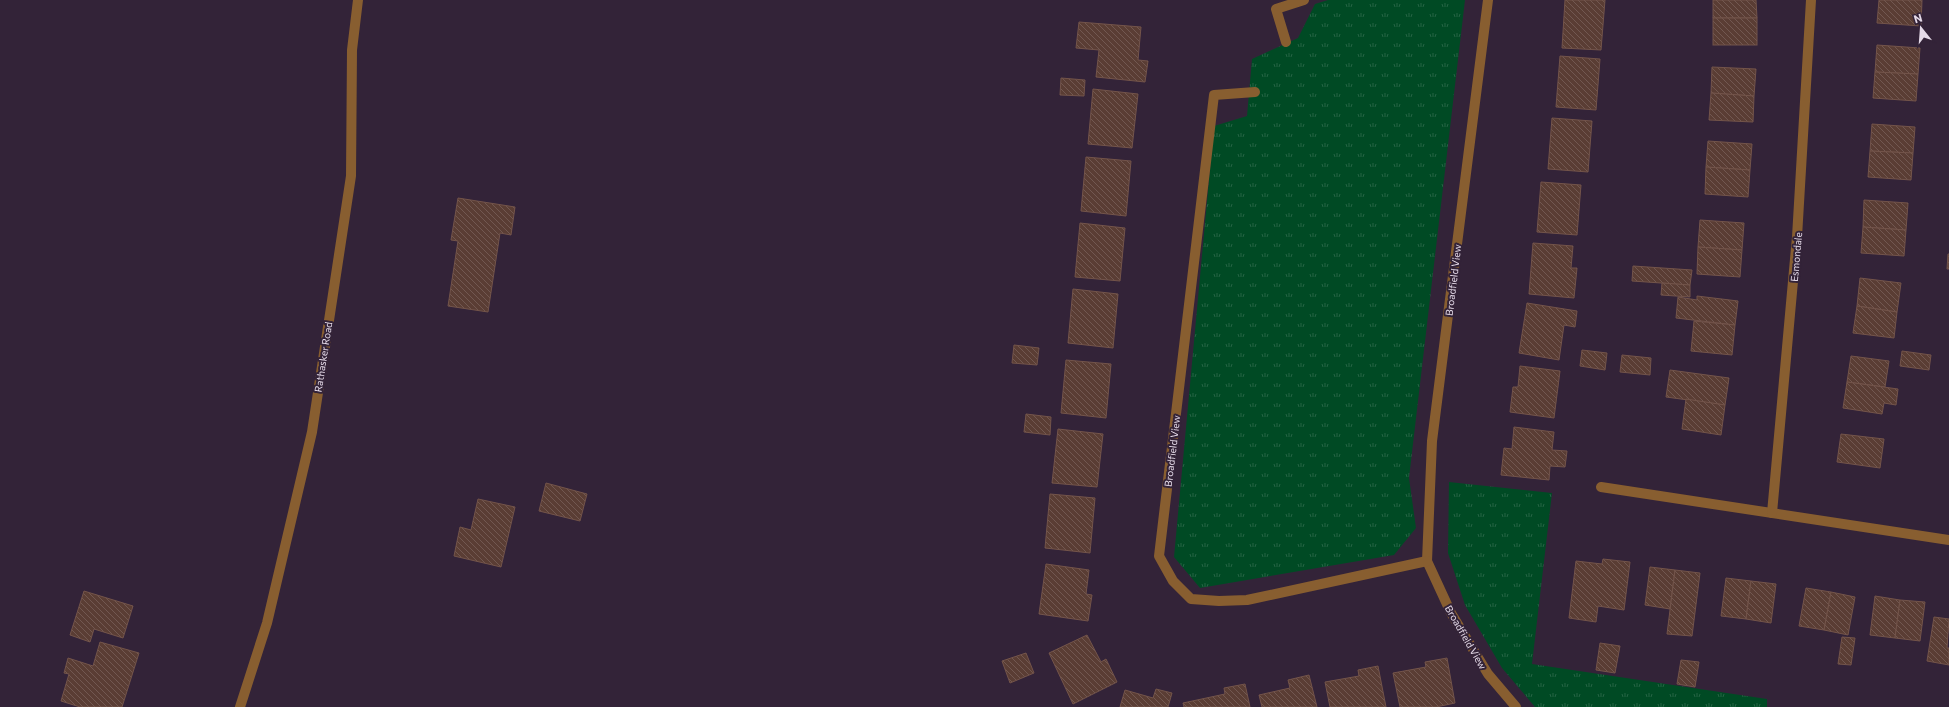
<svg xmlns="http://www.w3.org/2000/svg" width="1949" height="707" viewBox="0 0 1949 707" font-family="Commissioner,sans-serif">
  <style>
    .grass { fill: url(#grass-tufts) }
    .building { fill: url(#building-back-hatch); stroke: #73544a }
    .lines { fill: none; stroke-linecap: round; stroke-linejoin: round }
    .minor { stroke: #885e30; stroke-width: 10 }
    .labels { text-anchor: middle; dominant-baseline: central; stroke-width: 4; stroke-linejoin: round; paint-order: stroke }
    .street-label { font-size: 10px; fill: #e5dae8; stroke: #332338 }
  </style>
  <defs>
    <pattern id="grass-tufts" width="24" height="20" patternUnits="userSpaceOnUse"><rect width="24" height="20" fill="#004a24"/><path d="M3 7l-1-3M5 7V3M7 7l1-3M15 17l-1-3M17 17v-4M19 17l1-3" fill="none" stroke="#256444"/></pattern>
    <pattern id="building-back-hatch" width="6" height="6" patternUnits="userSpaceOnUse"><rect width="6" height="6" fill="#5a3d34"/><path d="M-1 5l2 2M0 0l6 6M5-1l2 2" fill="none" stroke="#725851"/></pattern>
  </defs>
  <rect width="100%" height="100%" fill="#332338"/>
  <g class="grass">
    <polygon points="1328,0 1465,0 1409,478 1416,528 1394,555 1200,588 1174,557 1214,126 1247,116 1252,59 1298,38 1315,4"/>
    <polygon points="1449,482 1552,493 1532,664 1767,699 1767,707 1535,707 1502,668 1465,605 1448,553"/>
  </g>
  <g class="building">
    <polygon points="1565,0 1605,0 1601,50 1562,48"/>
    <polygon points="1713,0 1756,0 1757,18 1713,18"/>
    <polygon points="1879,0 1922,0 1921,26 1877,23"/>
    <rect x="1713" y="18" width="44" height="27"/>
    <polygon points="1079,22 1141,27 1138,60 1148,61 1145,82 1096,77 1099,50 1076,48"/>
    <polygon points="1877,45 1920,48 1918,74 1875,72"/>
    <polygon points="1560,56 1600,59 1596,110 1556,107"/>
    <polygon points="1712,67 1756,69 1754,96 1711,93"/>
    <polygon points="1875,72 1918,74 1916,101 1873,98"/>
    <polygon points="1061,78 1085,80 1084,96 1060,95"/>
    <polygon points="1093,89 1138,94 1132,148 1088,144"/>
    <polygon points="1711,93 1754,96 1753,122 1709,120"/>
    <polygon points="1552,118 1592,121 1588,172 1548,169"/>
    <polygon points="1872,124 1915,127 1913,153 1870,151"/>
    <polygon points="1708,141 1752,144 1750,170 1706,167"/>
    <polygon points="1870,151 1913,153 1911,180 1868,177"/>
    <polygon points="1086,157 1131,161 1126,216 1081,211"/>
    <polygon points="1706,167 1750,170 1748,197 1705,194"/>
    <polygon points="1541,182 1581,185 1577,235 1537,232"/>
    <polygon points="458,198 515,207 511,235 500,233 488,312 448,306 458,241 451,240"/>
    <polygon points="1864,200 1908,203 1906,230 1863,227"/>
    <polygon points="1700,220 1744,223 1742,250 1698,247"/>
    <polygon points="1080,223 1125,228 1120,281 1075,277"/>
    <polygon points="1863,227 1906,230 1904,256 1861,253"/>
    <polygon points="1533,243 1573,246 1571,268 1577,268 1574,298 1529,294"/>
    <polygon points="1698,247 1742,250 1740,277 1697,274"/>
    <polygon points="1948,254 1949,254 1949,269 1947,269"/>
    <polygon points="1633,266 1692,270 1690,285 1632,281"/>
    <polygon points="1860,278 1901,283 1897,312 1857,306"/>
    <polygon points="1662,283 1690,285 1690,297 1661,295"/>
    <polygon points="1073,289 1118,294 1113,348 1068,343"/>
    <polygon points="1697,296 1738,301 1735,325 1676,318 1678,297 1697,300"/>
    <polygon points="1527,303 1577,311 1575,327 1564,325 1559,360 1519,353"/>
    <polygon points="1857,306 1897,312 1894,338 1853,333"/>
    <polygon points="1694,321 1735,325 1732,355 1691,351"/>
    <polygon points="1014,345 1039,348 1037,365 1012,363"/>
    <polygon points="1582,350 1607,353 1605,370 1580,366"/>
    <polygon points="1902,351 1931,355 1929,370 1900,366"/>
    <polygon points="1622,355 1651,358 1650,375 1620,372"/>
    <polygon points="1851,356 1889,361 1885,387 1847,382"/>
    <polygon points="1066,360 1111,364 1106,418 1061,413"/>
    <polygon points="1520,366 1560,371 1554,418 1510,412 1513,387 1518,387"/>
    <polygon points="1670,370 1729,378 1725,405 1666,397"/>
    <polygon points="1847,382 1898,389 1896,405 1884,403 1882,414 1843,408"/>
    <polygon points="1686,399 1725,405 1721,435 1682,429"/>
    <polygon points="1026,414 1051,417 1050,435 1024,432"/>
    <polygon points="1514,427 1554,432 1552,450 1567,451 1565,467 1550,466 1549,480 1501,475 1504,448 1512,449"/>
    <polygon points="1058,429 1103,434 1097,487 1052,483"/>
    <polygon points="1841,434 1884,439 1880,468 1837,462"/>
    <polygon points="546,483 587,494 580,521 539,511"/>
    <polygon points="1050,494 1095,498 1090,553 1045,548"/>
    <polygon points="478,499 515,507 501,567 454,556 460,527 471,530"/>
    <polygon points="1603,559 1630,562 1624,610 1598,606 1596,622 1569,618 1576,561 1602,564"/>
    <polygon points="1046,564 1089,570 1086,594 1092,595 1088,621 1039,614"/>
    <polygon points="1650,567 1675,570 1670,609 1645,605"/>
    <polygon points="1675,570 1700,573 1692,636 1667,634"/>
    <polygon points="1726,578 1751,581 1746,619 1721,616"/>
    <polygon points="1751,581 1776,584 1771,623 1746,619"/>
    <polygon points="1806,588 1831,592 1824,630 1799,626"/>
    <polygon points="84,591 133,606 123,638 94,629 90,642 70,635"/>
    <polygon points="1831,592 1855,597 1848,635 1824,630"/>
    <polygon points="1875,596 1900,600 1895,638 1870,635"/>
    <polygon points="1900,600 1925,602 1920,641 1895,638"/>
    <polygon points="1934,617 1949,619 1947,648 1949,648 1949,665 1927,661"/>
    <polygon points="1087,635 1101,662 1106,659 1117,682 1073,704 1049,653"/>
    <polygon points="1842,637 1855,638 1851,665 1838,664"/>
    <polygon points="100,642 139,653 122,707 80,707 61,701 69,674 64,673 68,658 93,666"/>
    <polygon points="1600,643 1620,646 1615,673 1596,670"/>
    <polygon points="1026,653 1034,673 1010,683 1002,661"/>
    <polygon points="1447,658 1455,703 1436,707 1400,707 1393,673 1426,667 1425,662"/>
    <polygon points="1681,660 1699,662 1695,687 1677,684"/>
    <polygon points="1378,666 1386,707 1330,707 1325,682 1359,676 1358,670"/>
    <polygon points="1309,675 1317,707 1262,707 1259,695 1290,688 1288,680"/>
    <polygon points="1245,684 1250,707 1184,707 1183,703 1225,694 1224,688"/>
    <polygon points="1156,689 1172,693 1168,707 1120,707 1125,690 1153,698"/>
  </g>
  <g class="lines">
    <g class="minor">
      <polyline points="1488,0 1432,441 1427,561 1451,613 1488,674 1516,707"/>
      <polyline points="1286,42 1276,9 1304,0"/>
      <polyline points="1255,92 1214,95 1159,556 1173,581 1191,599 1219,601 1247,600 1427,561"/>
      <polyline points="1601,487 1949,540"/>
      <polyline points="1772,513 1797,237 1811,0"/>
      <polyline points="240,707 267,623 312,432 351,176 352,50 358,0"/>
    </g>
  </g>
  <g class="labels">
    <g class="street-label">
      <text transform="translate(1796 257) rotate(-85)">Esmondale</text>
      <text transform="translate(1453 280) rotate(-83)">Broadfield View</text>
      <text transform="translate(323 357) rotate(-81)">Rathasker Road</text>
      <text transform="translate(1172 451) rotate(-83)">Broadfield View</text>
      <text transform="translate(1466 637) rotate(60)">Broadfield View</text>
    </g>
  </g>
  <g transform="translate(1921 28) rotate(343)" stroke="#332338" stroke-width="3" paint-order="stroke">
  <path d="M0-3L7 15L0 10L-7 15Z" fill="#e5dae8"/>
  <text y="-6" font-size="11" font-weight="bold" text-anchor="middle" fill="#e5dae8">N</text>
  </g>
</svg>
